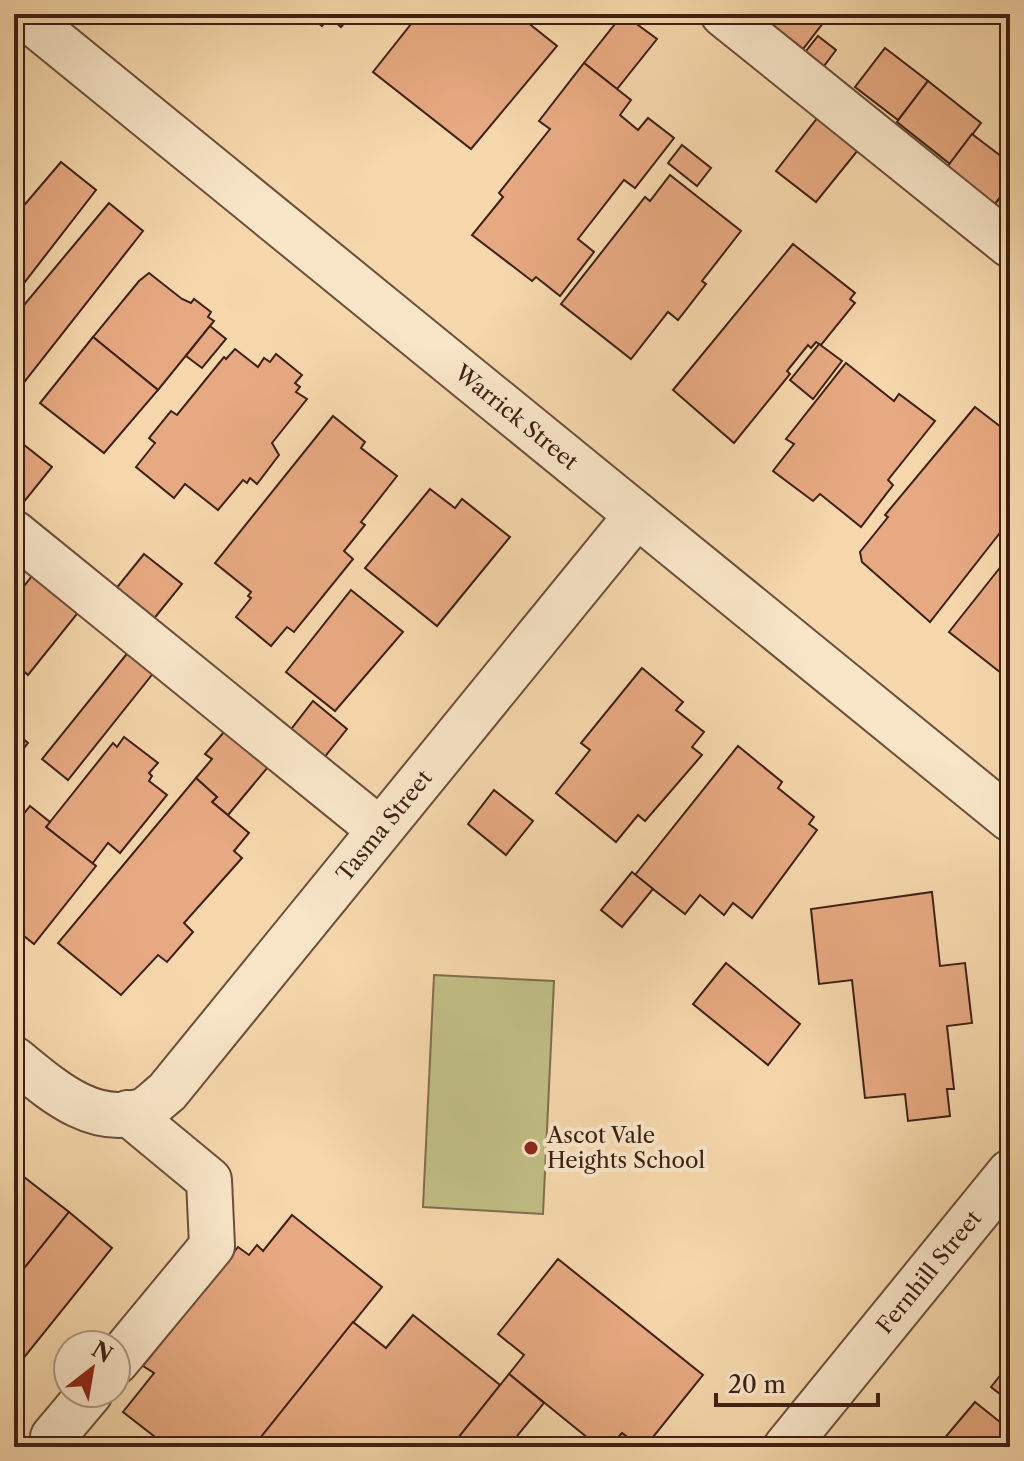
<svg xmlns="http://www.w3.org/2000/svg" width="1024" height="1461" viewBox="0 0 1024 1461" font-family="'Libre Caslon Text',serif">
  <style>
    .green { fill: #c1be86; stroke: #806f4c; stroke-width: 2 }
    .building { fill: #e7a981; stroke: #3e2013; stroke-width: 2 }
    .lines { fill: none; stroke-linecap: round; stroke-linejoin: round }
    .minor-casing { stroke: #6c4e39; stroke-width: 48 }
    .minor { stroke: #f9e6c9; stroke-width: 44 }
    .poi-dot { fill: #8f2418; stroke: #f9e6c9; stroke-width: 3 }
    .labels { text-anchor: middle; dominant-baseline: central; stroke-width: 8; stroke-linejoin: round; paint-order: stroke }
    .street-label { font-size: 22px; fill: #3e2013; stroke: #f9e6c9 }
    .poi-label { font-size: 22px; fill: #3e2013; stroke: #f9e6c9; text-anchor: start }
  </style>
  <rect width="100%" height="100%" fill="#f6d8ac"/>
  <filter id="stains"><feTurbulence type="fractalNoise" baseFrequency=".0025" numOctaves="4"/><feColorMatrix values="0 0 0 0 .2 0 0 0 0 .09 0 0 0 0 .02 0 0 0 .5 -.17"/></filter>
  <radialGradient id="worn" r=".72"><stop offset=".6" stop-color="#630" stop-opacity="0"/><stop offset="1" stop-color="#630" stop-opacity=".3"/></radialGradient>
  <polygon class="green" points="434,975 554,981 543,1214 423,1207"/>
  <g class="building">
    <polygon points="307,14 352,14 341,27 329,17 322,26"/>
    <polygon points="419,14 517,14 557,46 471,149 373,72"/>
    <polygon points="623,14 657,39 617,89 584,63"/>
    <polygon points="764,14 830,14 803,49 762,17"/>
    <polygon points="818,36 836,50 821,70 802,56"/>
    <polygon points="885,48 928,81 898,120 855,87"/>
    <polygon points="584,63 631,100 620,115 638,130 648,118 674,138 635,188 624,180 578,239 594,252 560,296 536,277 532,281 472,235 503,197 499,193 550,129 539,121"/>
    <polygon points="928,81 981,123 950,164 897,122"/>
    <polygon points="822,112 863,144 816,202 776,171"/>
    <polygon points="972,134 1010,163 1010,184 989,212 941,175"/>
    <polygon points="682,145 711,168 697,186 668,163"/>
    <polygon points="61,162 96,190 14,296 14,217"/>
    <polygon points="670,175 741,231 702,281 706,284 678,320 668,312 631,359 561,304 645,197 650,201"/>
    <polygon points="1010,184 1010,220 993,207"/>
    <polygon points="109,203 143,231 14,395 14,317"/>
    <polygon points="793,244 855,293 850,299 855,303 821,345 816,342 811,348 808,345 787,371 790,374 734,443 673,390"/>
    <polygon points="149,273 182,299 191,303 194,299 211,312 208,317 214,321 158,390 93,337 139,281"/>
    <polygon points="210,326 226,339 202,368 186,356"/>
    <polygon points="93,337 158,390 104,453 40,403"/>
    <polygon points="819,344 842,361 813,399 790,380"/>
    <polygon points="235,349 258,367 264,358 270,362 276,354 302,375 295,383 300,387 296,392 307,399 272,443 279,455 257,484 250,478 247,483 243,480 218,510 185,484 174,498 136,467 155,443 149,438 171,411 177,415 224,357 226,359"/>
    <polygon points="846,363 894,401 899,394 935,421 888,480 893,485 861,527 820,494 813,501 773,471 794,444 786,439"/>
    <polygon points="975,407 1010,434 1010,520 930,622 862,562 860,552 888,517 885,515"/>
    <polygon points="333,416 365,442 361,448 397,476 361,522 365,525 344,551 353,559 294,632 287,627 271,646 236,617 251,598 248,596 251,592 215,563"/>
    <polygon points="14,437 52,467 14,514"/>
    <polygon points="430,489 455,508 462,499 510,537 437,626 365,568"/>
    <polygon points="144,554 182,584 148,626 110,596"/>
    <polygon points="1010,555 1010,680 949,632"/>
    <polygon points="39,567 85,604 28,675 14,663 14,599"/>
    <polygon points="351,590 403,632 335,711 286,672"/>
    <polygon points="134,645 159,666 68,780 42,759"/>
    <polygon points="642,668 683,702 676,710 704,732 692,747 702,755 645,821 638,815 616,842 556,793 590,750 581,743"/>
    <polygon points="313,701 347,729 319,764 285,737"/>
    <polygon points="230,725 273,761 228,815 212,802 217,797 196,778 212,759 205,754"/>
    <polygon points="14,731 28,743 14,761"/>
    <polygon points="124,737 158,763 149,773 152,776 149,781 167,795 120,853 108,843 92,864 46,827 113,743 117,747"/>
    <polygon points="738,746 782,782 778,788 814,817 809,824 817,830 752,918 733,903 724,915 700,895 685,914 635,875"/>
    <polygon points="196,778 217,797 212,802 249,833 234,851 242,858 184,923 193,932 167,962 158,955 121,995 58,943"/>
    <polygon points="494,790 533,821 506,855 468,824"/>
    <polygon points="30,806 50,822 46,827 96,866 34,944 14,928 14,826"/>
    <polygon points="632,872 653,889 622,927 601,910"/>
    <polygon points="932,892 940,966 965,963 972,1023 947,1026 954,1089 947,1089 950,1116 908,1121 905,1094 865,1098 852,980 819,984 811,909"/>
    <polygon points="726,963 800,1024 768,1065 693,1004"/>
    <polygon points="24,1177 69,1212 14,1281 14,1190"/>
    <polygon points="69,1212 112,1248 14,1370 14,1281"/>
    <polygon points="292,1215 382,1287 253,1447 168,1447 123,1412 154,1373 143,1366 238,1247 249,1255 257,1245 263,1251"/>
    <polygon points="558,1259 703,1375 645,1447 640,1447 622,1433 610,1447 599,1447 509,1374 524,1355 498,1334"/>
    <polygon points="413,1315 500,1385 451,1447 253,1447 353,1322 386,1348"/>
    <polygon points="1010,1363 1010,1402 991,1387"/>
    <polygon points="509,1374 544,1403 517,1436 530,1447 451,1447"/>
    <polygon points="975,1402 1010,1430 1010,1447 937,1447"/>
    <polygon points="622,1433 640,1447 610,1447"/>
  </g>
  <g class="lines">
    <defs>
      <g id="minor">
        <path id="s1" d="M22 14 1010 819"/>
        <polyline points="723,14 1010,245"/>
        <polyline points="14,533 380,830"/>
        <path id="s2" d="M14 1059C49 1087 92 1128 142 1111 150 1108 159 1098 167 1092L637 515"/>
        <polyline points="116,1362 212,1246 209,1180 128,1113"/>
        <polyline points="53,1437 90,1393"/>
        <path id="s3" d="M786 1447 1010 1172"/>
      </g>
    </defs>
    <use href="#minor" class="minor-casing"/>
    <use href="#minor" class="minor"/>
  </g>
  <circle class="poi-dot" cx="531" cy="1148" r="8"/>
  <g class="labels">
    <g class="street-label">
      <text stroke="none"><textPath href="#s1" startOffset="638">Warrick Street</textPath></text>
      <text stroke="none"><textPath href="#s2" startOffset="520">Tasma Street</textPath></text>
      <text stroke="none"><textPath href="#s3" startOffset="226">Fernhill Street</textPath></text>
    </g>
    <g class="poi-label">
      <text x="547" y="1135">Ascot Vale<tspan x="547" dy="25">Heights School</tspan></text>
    </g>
  </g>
  <rect width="1024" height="1461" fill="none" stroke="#f6d8ac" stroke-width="48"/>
  <rect x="16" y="16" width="992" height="1429" fill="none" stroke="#3e2013" stroke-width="4"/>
  <rect x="24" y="24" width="976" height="1413" fill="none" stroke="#3e2013" stroke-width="2"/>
  <g transform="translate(92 1369) rotate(31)"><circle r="38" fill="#f9e6c9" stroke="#ae9780" stroke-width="2"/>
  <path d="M0-6L14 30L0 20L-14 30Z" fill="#8f2418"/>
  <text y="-12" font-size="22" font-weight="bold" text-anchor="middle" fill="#3e2013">N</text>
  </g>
  <path d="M716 1393v12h162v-12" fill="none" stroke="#3e2013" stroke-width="4"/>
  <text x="728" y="1393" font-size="24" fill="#3e2013" stroke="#f9e6c9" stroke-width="6" paint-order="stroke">20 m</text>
  <rect width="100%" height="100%" filter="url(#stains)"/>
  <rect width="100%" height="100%" fill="url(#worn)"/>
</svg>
